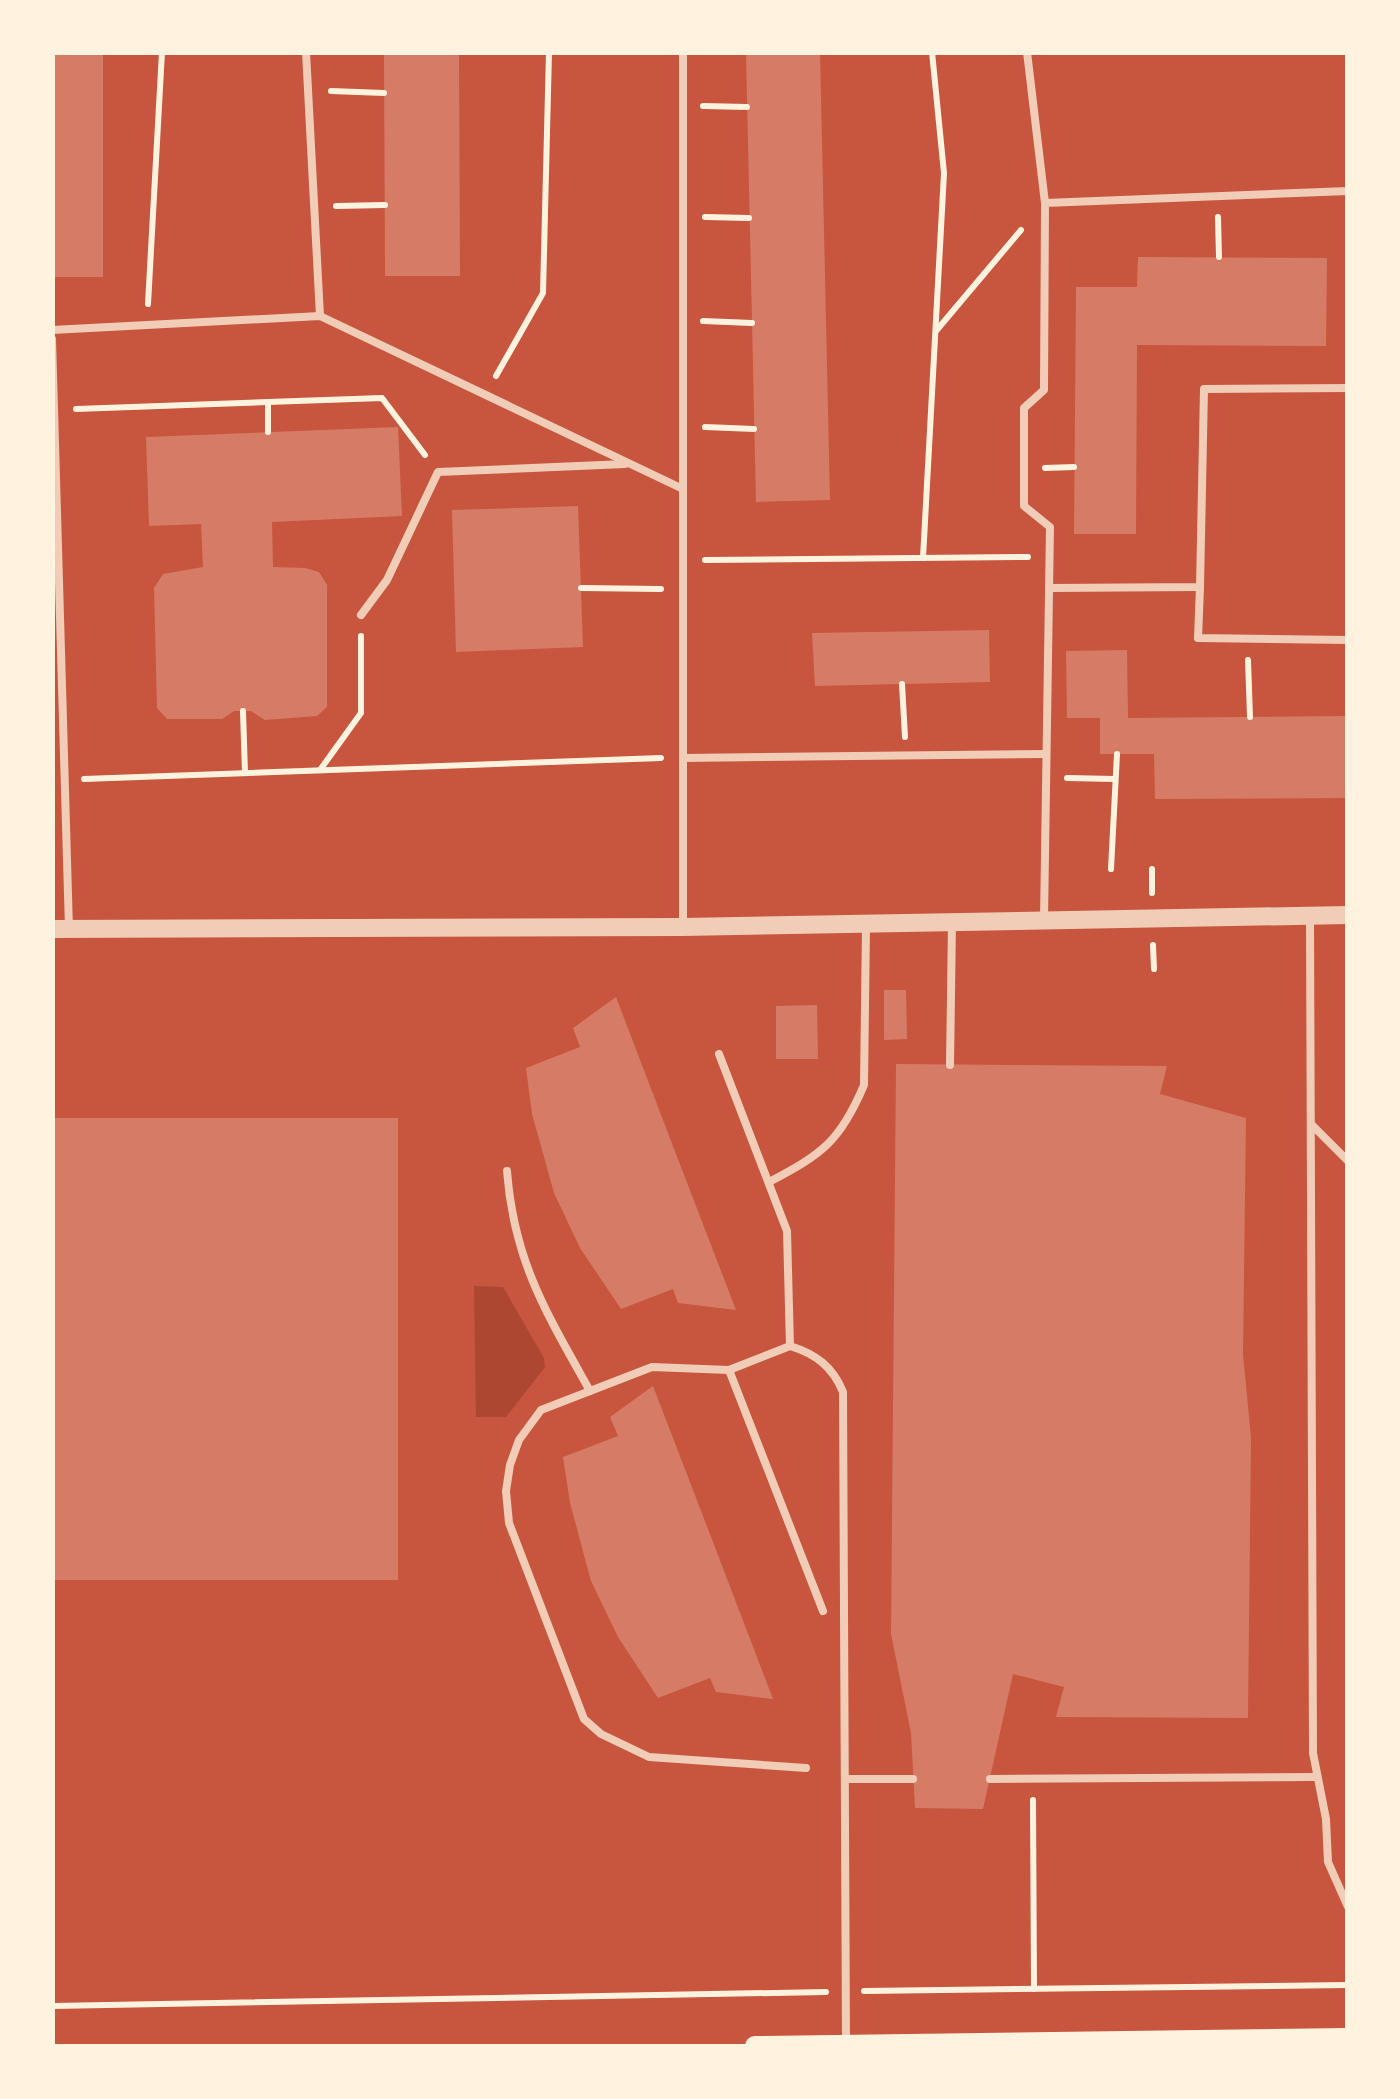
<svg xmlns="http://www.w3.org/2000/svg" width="1400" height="2099" viewBox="0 0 1400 2099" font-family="'Work Sans',sans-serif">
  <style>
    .green { fill: #ae4732 }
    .building { fill: #d67c66 }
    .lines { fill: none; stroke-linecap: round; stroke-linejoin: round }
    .path { stroke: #fff3e0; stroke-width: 6 }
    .service { stroke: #f1ccb7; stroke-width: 8 }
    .tertiary { stroke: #f1ccb7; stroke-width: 18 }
    .secondary { stroke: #fff3e0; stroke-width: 20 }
  </style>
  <rect width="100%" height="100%" fill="#c8553d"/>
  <polygon class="green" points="474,1286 503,1287 544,1358 545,1367 506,1417 476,1417"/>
  <g class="building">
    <rect x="52" y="52" width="51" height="225"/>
    <polygon points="384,52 459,52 460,276 385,276"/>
    <polygon points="746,52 820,52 830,500 756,502"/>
    <polygon points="1138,257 1327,258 1326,346 1137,345 1136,534 1074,534 1076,287 1137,287"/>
    <polygon points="398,427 402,516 272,522 273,567 305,568 319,572 327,585 327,707 317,716 265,720 251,711 234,711 222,719 167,719 157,708 154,588 163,574 203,567 201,524 149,526 146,437"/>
    <polygon points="578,506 583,647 456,652 452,510"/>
    <polygon points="989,630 990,682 815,686 812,633"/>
    <polygon points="1127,650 1128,718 1348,716 1348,798 1155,799 1154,754 1100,754 1100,718 1067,718 1066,651"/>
    <polygon points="884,990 906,990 907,1039 884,1040"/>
    <polygon points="616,997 676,1154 736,1310 678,1303 673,1289 621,1309 580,1248 554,1193 532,1114 526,1068 580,1047 573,1028"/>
    <polygon points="817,1005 818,1059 776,1059 776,1006"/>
    <polygon points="896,1064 1167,1066 1160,1094 1246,1118 1243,1354 1251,1438 1248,1718 1056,1717 1064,1687 1013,1674 983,1809 915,1808 911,1733 891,1634"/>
    <rect x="52" y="1118" width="346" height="462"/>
    <polygon points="653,1386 713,1542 773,1699 716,1692 710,1678 658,1698 618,1637 591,1581 570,1503 563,1457 618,1436 610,1417"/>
  </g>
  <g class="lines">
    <g class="path">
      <polyline points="331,91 384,93"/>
      <polyline points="703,106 747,107"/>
      <polyline points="336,206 385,205"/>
      <polyline points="705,217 749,218"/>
      <polyline points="1218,217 1219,257"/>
      <polyline points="148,304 162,52"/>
      <polyline points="703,321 752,323"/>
      <polyline points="936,331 1021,230"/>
      <polyline points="496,376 543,293 549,52"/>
      <polyline points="268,402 268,432"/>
      <polyline points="76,409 382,398 425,455"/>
      <polyline points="705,427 754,429"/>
      <polyline points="1045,468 1074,467"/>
      <polyline points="923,558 944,173 932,52"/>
      <polyline points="705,560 1028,557"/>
      <polyline points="581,588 661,589"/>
      <polyline points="1248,660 1250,717"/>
      <polyline points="902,684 905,737"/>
      <polyline points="243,711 245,773"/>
      <polyline points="320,770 361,713 361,636"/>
      <polyline points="1067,778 1115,779"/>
      <polyline points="84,779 661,758"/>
      <polyline points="1111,869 1117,754"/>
      <polyline points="1152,869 1152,893"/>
      <polyline points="1153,945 1154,969"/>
      <polyline points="1033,1800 1034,1989"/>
      <polyline points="864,1991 1348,1985"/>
      <polyline points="52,2006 826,1992"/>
    </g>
    <g class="service">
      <polyline points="306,52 320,316"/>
      <polyline points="1027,52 1045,203"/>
      <polyline points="52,330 320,316 683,489"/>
      <polyline points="52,339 69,929"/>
      <polyline points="1200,587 1198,638 1348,640"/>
      <polyline points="1049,588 1200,587 1204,389 1348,388"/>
      <polyline points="361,615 387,580 438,472 625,464"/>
      <polyline points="683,758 1044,754"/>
      <polyline points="1310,918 1313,1753 1326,1819 1328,1862 1348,1907"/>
      <polyline points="1044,920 1050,527 1024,506 1024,408 1044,390 1045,203 1348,191"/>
      <polyline points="683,927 683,52"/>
      <polyline points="719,1054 787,1231 790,1346"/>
      <polyline points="950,1065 952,922"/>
      <polyline points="1312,1125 1348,1161"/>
      <path d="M507 1171C514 1262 547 1314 590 1391"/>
      <path d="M769 1182C822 1154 840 1142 864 1085L866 926"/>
      <polyline points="729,1370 823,1611"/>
      <path d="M806 1768 649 1757 601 1734 584 1719 509 1523 506 1491 510 1465 519 1440 541 1410 652 1367 729 1370 790 1346C816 1354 833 1367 843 1392L846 2042"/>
      <polyline points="845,1779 913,1779"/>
      <polyline points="990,1779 1316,1777"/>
    </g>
    <polyline class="tertiary" points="52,929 683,927 1348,915"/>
    <polyline class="secondary" points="755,2046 1348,2038"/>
  </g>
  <rect width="1400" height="2099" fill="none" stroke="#fff3e0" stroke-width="110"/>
</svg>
